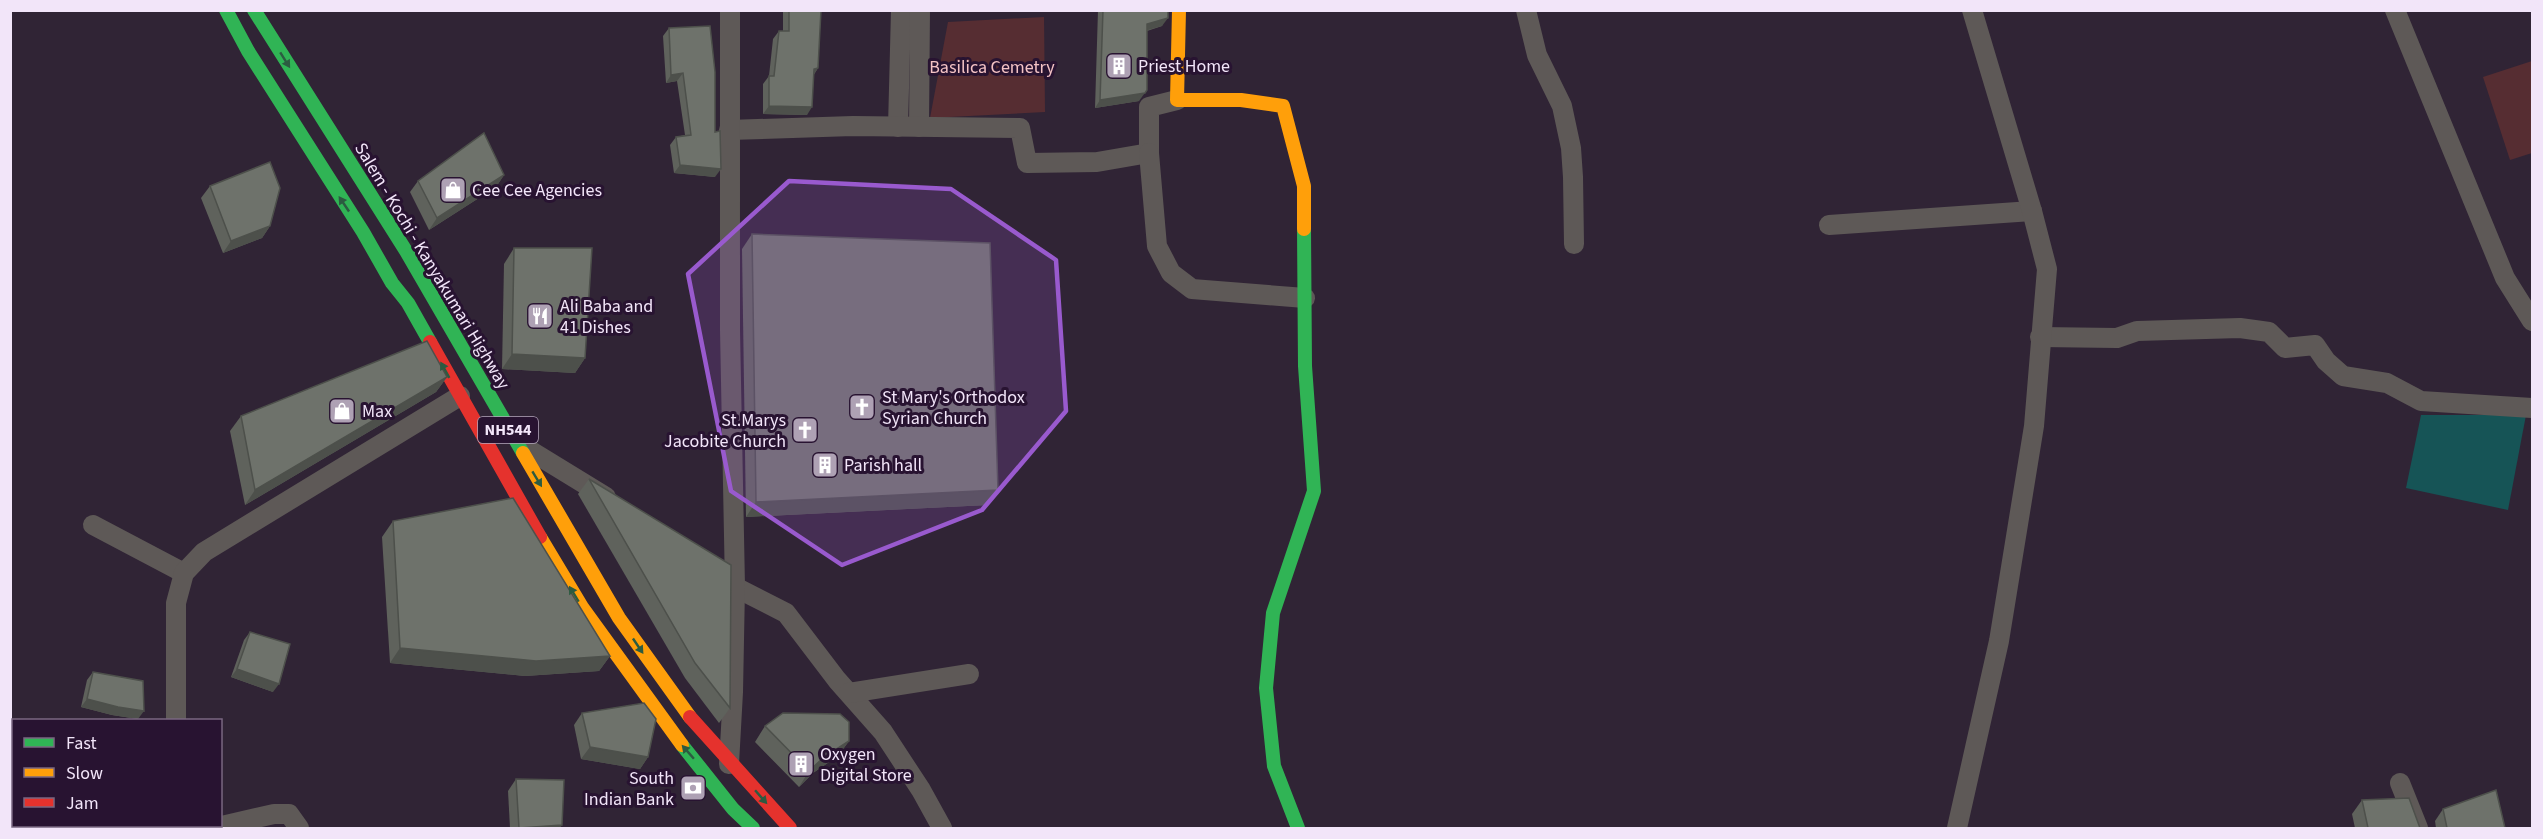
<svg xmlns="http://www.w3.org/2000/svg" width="2543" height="839" viewBox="0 0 2543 839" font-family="'Source Sans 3',sans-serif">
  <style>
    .green { fill: #562d32 }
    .water { fill: #165456 }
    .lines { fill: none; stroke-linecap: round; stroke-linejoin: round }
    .street { stroke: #5e5957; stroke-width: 20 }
    .fast { stroke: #30b455; stroke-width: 14 }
    .slow { stroke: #ff9f0a; stroke-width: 14 }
    .jam { stroke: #e5322d; stroke-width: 14 }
    .wall { fill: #5f625c }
    .shaded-wall { fill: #4d504b }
    .building { fill: #6e726b; stroke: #4d504b; stroke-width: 1.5 }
    .oneway { fill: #2c5b41 }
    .marked { fill: #995ace; fill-opacity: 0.2; stroke: #995ace; stroke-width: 4.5; stroke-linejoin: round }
    .labels { text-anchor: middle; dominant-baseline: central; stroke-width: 6; stroke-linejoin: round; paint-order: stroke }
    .shield { fill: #281331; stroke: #b5a6bd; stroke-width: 1.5 }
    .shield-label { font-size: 16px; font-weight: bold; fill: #f2e5f9 }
    .poi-label { font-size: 18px; fill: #f2e5f9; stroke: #281331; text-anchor: start }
    .park-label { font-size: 18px; fill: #f4c3c5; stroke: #281331 }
    .street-label { font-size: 18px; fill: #f2e5f9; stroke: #281331 }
  </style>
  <rect width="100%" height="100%" fill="#302435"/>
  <g class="green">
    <polygon points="1044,17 1045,112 930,118 948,22"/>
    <polygon points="2532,61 2532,153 2510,160 2483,77"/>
  </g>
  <polygon class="water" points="2421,415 2526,415 2508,510 2406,488"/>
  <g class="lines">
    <g class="street">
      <polyline points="1526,10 1537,55 1562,106 1571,148 1573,177 1574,244"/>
      <polyline points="2395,10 2505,278 2532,321"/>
      <polyline points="898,127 901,10"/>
      <polyline points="919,127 920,10"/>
      <polyline points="729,130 853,126 1020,128 1027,163 1097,162 1149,153 1149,107 1177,100"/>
      <polyline points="1149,153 1157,246 1171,273 1192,289 1305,298"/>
      <polyline points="1829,225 2032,211"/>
      <polyline points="2040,337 2117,338 2137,331 2240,328 2269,332 2285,348 2315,345 2326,361 2343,376 2387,383 2421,401 2532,408"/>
      <polyline points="526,448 606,497"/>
      <polyline points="93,525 184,573"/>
      <polyline points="735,587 786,613 837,680 883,732 921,790 942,828"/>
      <polyline points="849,693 969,674"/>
      <polyline points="176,720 176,603 184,573 204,552 460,396"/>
      <polyline points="729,764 733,692 735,587 730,330 730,10"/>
      <polyline points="2400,783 2418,828"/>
      <polyline points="176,826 176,828"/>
      <polyline points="213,828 274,814 289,814 299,828"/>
      <polyline points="1957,828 1999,641 2034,426 2047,269 2032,211 1972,10"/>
    </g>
    <g class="fast">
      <polyline points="226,10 248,51 363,232 392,283 408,303 430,342"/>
      <polyline points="254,10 406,251 523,453"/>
      <polyline points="682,745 733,809 753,828"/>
      <polyline points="1298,828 1274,766 1266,688 1273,613 1314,491 1305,366 1304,229"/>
    </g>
    <g class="slow">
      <polyline points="1179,10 1177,100 1241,100 1283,106 1304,186 1304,229"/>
      <polyline points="523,453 619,618 690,717"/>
      <polyline points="540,537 582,607 682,745"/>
    </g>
    <g class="jam">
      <polyline points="430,342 540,537"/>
      <polyline points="690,717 790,828"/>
    </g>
  </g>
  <g class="wall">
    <polygon points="783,10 821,10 818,68 813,76 807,115 763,114 763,84 769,76 773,39 779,31 783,31"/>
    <polygon points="1098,10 1168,10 1162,26 1147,31 1139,101 1095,108"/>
    <polygon points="669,28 715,132 715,177 674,173 670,145 676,137 685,135 677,81 666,83 663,36"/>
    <polygon points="504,175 496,187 429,230 410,192 418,181"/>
    <polygon points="210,186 270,226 262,238 223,253 201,198"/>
    <polygon points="752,234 998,490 988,505 746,517 742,249"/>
    <polygon points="514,248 585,358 575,373 502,369 504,264"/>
    <polygon points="447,377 436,392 245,505 230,431 241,416"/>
    <polygon points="589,479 730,708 719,723 685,678 578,494"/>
    <polygon points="393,521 610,656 599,671 525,676 390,663 382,537"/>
    <polygon points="250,632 273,692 231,677 244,640"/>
    <polygon points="93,672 138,719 112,715 81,707 87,680"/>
    <polygon points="582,713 648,757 640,769 581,759 574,725"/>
    <polygon points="765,726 849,741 838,756 813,773 799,787 755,742"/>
    <polygon points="516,779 560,828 510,828 508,791"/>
    <polygon points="2362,800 2420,828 2355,828 2352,814"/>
    <polygon points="2443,809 2505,828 2436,828 2435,821"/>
  </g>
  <g class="shaded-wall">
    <polygon points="1168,18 1162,26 1141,32 1147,24"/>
    <polygon points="818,68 813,76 814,69"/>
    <polygon points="683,73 677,81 666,83 671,75"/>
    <polygon points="1147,90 1139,101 1095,108 1100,100"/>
    <polygon points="769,106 812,107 807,115 763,114"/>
    <polygon points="680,165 721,169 715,177 674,173"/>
    <polygon points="504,175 496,187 429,230 437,218"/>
    <polygon points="270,226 262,238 223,253 231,241"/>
    <polygon points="512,354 585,358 575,373 502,369"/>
    <polygon points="447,377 436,392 245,505 255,490"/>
    <polygon points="998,490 988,505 746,517 756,502"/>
    <polygon points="400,648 610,656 599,671 525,676 390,663"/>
    <polygon points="237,669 279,684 273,692 231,677"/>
    <polygon points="87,699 144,711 138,719 112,715 81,707"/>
    <polygon points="849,741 838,756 813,773 799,787 809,771 824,757"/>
    <polygon points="590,747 648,757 640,769 581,759"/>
    <polygon points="562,825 560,828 519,828"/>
  </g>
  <g class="building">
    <polygon points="789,10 821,10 818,68 814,69 812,107 769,106 769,76 774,76 779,31 789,31"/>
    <polygon points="1103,10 1168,10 1168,18 1147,24 1147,90 1145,93 1100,100"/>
    <polygon points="710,26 715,72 715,132 720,131 721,169 680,165 676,137 691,135 683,73 671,75 669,28"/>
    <polygon points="484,133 504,175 437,218 418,181"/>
    <polygon points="270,162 280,188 270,226 231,241 210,186"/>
    <polygon points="752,234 990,243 998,490 756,502"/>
    <polygon points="514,248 592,248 585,358 512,354"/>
    <polygon points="427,341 447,377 255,490 241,416"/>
    <polygon points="589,479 731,565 730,708 695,663"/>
    <polygon points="513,498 610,656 536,661 400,648 393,521"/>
    <polygon points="250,632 290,644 279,684 237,669"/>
    <polygon points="93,672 143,681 144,711 118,707 87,699"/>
    <polygon points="644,703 656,719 648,757 590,747 582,713"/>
    <polygon points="783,713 840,714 849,722 849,741 824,757 809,771 765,726"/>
    <polygon points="516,779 564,780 562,825 519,828"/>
    <polygon points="2496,790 2505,828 2447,828 2443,809"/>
    <polygon points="2409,798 2420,828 2368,828 2362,800"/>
  </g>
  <defs><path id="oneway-solid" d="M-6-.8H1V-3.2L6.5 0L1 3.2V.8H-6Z" transform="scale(1.5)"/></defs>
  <g class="oneway">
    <use href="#oneway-solid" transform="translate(285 60) rotate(58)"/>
    <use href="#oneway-solid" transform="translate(344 204) rotate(-124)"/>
    <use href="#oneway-solid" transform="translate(445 370) rotate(-119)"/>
    <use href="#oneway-solid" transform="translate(537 479) rotate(59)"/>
    <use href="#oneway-solid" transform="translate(574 594) rotate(-121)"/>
    <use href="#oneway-solid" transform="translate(638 646) rotate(56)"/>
    <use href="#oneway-solid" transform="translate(688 752) rotate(-131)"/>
    <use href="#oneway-solid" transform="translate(761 797) rotate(49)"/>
  </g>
  <path class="marked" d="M789 181 951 189 1056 260 1066 411 982 510 842 565 731 491 688 274Z"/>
  <defs>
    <symbol id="building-square" viewBox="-11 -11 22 22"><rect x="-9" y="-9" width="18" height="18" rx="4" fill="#aea1b4" stroke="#281331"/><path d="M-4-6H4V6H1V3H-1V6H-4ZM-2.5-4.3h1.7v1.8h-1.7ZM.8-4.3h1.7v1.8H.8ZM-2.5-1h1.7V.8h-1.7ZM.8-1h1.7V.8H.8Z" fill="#fff"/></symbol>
    <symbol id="shop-square" viewBox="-11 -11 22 22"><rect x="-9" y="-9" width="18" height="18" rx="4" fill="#aea1b4" stroke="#281331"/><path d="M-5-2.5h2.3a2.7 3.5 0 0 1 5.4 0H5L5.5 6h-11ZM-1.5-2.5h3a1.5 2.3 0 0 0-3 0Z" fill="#fff"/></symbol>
    <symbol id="restaurant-square" viewBox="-11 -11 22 22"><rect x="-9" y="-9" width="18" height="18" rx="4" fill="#aea1b4" stroke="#281331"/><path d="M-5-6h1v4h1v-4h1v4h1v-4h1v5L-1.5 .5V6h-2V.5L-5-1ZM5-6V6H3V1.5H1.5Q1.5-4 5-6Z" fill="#fff"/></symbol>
    <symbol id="church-square" viewBox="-11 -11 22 22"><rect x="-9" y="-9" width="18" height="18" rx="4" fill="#aea1b4" stroke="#281331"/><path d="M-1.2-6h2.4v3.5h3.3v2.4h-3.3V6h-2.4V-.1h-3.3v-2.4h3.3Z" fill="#fff"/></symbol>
    <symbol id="bank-square" viewBox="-11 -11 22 22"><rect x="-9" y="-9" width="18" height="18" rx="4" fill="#aea1b4" stroke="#281331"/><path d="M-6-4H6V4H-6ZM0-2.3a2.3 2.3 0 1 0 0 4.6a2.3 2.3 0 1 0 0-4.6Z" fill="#fff"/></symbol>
  </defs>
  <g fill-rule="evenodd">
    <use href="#building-square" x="1104" y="51" width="30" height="30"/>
    <use href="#shop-square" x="438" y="175" width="30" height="30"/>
    <use href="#restaurant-square" x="525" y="301" width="30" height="30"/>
    <use href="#church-square" x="847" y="392" width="30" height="30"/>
    <use href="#shop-square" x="327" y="396" width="30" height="30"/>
    <use href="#church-square" x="790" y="415" width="30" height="30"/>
    <use href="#building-square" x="810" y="450" width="30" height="30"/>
    <use href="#building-square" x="786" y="749" width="30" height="30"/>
    <use href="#bank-square" x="678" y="773" width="30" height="30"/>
  </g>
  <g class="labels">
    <rect class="shield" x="478" y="417" width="60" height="26" rx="4.5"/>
    <g class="shield-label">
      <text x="508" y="430">NH544</text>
    </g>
    <g class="poi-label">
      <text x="1138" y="66">Priest Home</text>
      <text x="472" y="190">Cee Cee Agencies</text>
      <text x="560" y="306">Ali Baba and<tspan x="560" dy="21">41 Dishes</tspan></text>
      <text x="882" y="397">St Mary's Orthodox<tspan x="882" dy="21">Syrian Church</tspan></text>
      <text x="362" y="411">Max</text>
      <text x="786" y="420" text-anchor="end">St.Marys<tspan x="786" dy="21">Jacobite Church</tspan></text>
      <text x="844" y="465">Parish hall</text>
      <text x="820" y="754">Oxygen<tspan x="820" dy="21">Digital Store</tspan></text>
      <text x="674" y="778" text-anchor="end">South<tspan x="674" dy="21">Indian Bank</tspan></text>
    </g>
    <g class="park-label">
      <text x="992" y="67">Basilica Cemetry</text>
    </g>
    <g class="street-label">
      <text transform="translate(432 266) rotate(59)">Salem - Kochi - Kanyakumari Highway</text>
    </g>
  </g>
  <rect width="2543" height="839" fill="none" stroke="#f2e5f9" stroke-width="24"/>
  <rect x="12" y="719" width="210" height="108" fill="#281331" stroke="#796781" stroke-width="1.5"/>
  <rect x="24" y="738" width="30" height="9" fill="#30b455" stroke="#796781" stroke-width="1.5"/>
  <text x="66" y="749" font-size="18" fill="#f2e5f9">Fast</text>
  <rect x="24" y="768" width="30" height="9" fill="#ff9f0a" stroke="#796781" stroke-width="1.5"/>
  <text x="66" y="779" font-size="18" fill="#f2e5f9">Slow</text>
  <rect x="24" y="798" width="30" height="9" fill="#e5322d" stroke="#796781" stroke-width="1.5"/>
  <text x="66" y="809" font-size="18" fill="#f2e5f9">Jam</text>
</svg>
